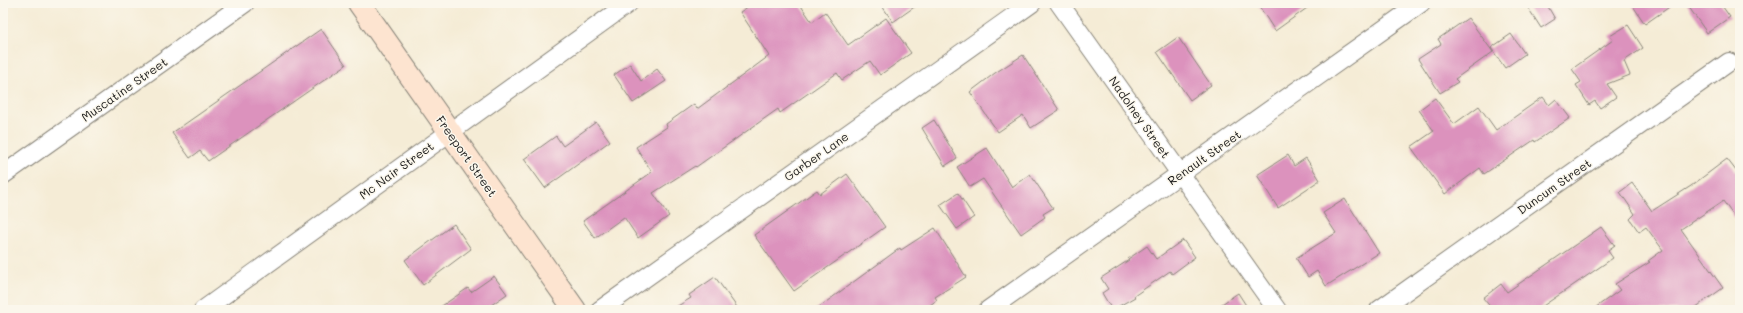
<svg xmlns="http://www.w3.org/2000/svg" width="1743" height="313" viewBox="0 0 1743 313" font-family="Mali,sans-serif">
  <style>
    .building { fill: #dc92bd }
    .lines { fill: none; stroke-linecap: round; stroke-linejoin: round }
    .minor-casing { stroke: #888479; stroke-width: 20 }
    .secondary-casing { stroke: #888479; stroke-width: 24 }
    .minor { stroke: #fff; stroke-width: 18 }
    .secondary { stroke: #fde4d0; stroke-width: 22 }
    .labels { text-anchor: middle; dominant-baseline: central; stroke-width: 3; stroke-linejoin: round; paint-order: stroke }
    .street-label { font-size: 12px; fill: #1c1c1c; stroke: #fbf7ec }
  </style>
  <rect width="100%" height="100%" fill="#fbf7ec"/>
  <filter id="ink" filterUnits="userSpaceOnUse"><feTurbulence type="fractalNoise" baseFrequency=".025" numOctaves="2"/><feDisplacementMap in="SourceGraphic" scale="8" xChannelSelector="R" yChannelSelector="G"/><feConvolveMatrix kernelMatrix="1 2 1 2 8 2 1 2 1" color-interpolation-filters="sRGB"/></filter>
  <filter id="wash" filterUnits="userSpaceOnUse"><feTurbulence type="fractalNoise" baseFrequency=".012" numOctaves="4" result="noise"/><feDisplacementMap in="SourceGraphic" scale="16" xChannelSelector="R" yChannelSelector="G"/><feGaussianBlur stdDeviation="0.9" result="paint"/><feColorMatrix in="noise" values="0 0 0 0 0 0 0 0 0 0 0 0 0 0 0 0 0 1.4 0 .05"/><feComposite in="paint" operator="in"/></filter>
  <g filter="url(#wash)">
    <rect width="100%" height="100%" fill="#f5ecd6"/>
    <g id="blocks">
      <g class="building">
        <polygon points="754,3 799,3 812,22 825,12 848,45 886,18 911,53 880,75 870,61 842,80 837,73 780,113 778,109 696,167 695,166 653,193 669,216 638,238 624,217 595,238 583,221 652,172 636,147 667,127 666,124 694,104 697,109 769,56 740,12"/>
        <polygon points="880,3 920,3 893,22"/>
        <polygon points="1257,3 1314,3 1275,31"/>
        <polygon points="1525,3 1546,3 1555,19 1541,28"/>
        <polygon points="1631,3 1675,3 1645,24"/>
        <polygon points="1686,3 1720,3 1730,17 1707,33"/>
        <polygon points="1468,18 1493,52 1455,79 1458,82 1440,93 1418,59 1441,44 1438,39"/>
        <polygon points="1628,25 1643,48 1624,61 1630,75 1607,84 1616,97 1600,108 1595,101 1589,105 1576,85 1581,82 1572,69 1613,40 1610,36"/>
        <polygon points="321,29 346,65 208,161 200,151 190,158 172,133"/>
        <polygon points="1511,34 1525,54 1505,68 1491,48"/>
        <polygon points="1178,37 1211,85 1190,100 1157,52"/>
        <polygon points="1023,55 1059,110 1031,128 1023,115 998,132 970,92 995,73"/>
        <polygon points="630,64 641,81 657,69 666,81 633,103 614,75"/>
        <polygon points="1543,97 1549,105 1556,99 1570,118 1535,142 1534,140 1484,174 1480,168 1445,194 1411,147 1434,131 1419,110 1435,98 1454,124 1479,106 1496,130"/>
        <polygon points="934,120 957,158 945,166 922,128"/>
        <polygon points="596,122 610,141 545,188 524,159 556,136 563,146"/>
        <polygon points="987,148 1012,187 1030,174 1053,208 1043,214 1045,217 1021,234 983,179 970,187 957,167"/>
        <polygon points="1288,155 1294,166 1306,158 1320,180 1278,208 1257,175"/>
        <polygon points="1727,159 1740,176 1740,225 1723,201 1681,229 1723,288 1692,310 1592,310 1620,290 1615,284 1650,262 1648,261 1663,250 1646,227 1639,232 1630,219 1635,214 1620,192 1632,183 1652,211 1691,186"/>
        <polygon points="847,174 885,227 794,291 754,235 817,190 820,194"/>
        <polygon points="958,193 974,217 957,229 940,205"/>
        <polygon points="1345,199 1379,253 1326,286 1317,271 1308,277 1296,258 1336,233 1323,213"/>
        <polygon points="454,224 471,249 423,285 405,260"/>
        <polygon points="1601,227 1615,246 1608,251 1613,258 1537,310 1493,310 1483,298 1501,284 1507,292"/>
        <polygon points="935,228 966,277 935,297 937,300 923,310 815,310 900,248 901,250"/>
        <polygon points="1183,240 1195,257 1172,274 1170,271 1134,296 1135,297 1112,310 1102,293 1108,289 1101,278 1129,260 1128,259 1147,246 1156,259"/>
        <polygon points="494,276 507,294 484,310 436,310 468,288 471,292"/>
        <polygon points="715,277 739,310 671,310 691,298 689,295"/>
        <polygon points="1238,293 1249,310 1213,310"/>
      </g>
    </g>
  </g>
  <g filter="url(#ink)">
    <use href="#blocks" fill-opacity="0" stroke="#888479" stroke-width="1"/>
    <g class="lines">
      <defs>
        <g id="minor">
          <polyline points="1059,3 1277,310"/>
          <polyline points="3,175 245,3"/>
          <polyline points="203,310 629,3"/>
          <polyline points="600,310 1032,3"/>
          <polyline points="988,310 1421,3"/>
          <polyline points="1379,310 1729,62"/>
        </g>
        <polyline id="secondary" points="359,3 575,310"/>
      </defs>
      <use href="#minor" class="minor-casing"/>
      <use href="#secondary" class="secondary-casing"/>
      <use href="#minor" class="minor"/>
      <use href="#secondary" class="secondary"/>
    </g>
  </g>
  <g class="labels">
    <g class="street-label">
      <text transform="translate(124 89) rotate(-35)">Muscatine Street</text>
      <text transform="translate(1140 117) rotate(55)">Nadolney Street</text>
      <text transform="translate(467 156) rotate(55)">Freeport Street</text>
      <text transform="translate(816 156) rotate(-35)">Garber Lane</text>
      <text transform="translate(1204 157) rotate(-35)">Renault Street</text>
      <text transform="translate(396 170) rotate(-36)">Mc Nair Street</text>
      <text transform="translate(1554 186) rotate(-35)">Duncum Street</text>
    </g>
  </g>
  <rect width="1743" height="313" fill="none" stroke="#fbf7ec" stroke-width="16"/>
</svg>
